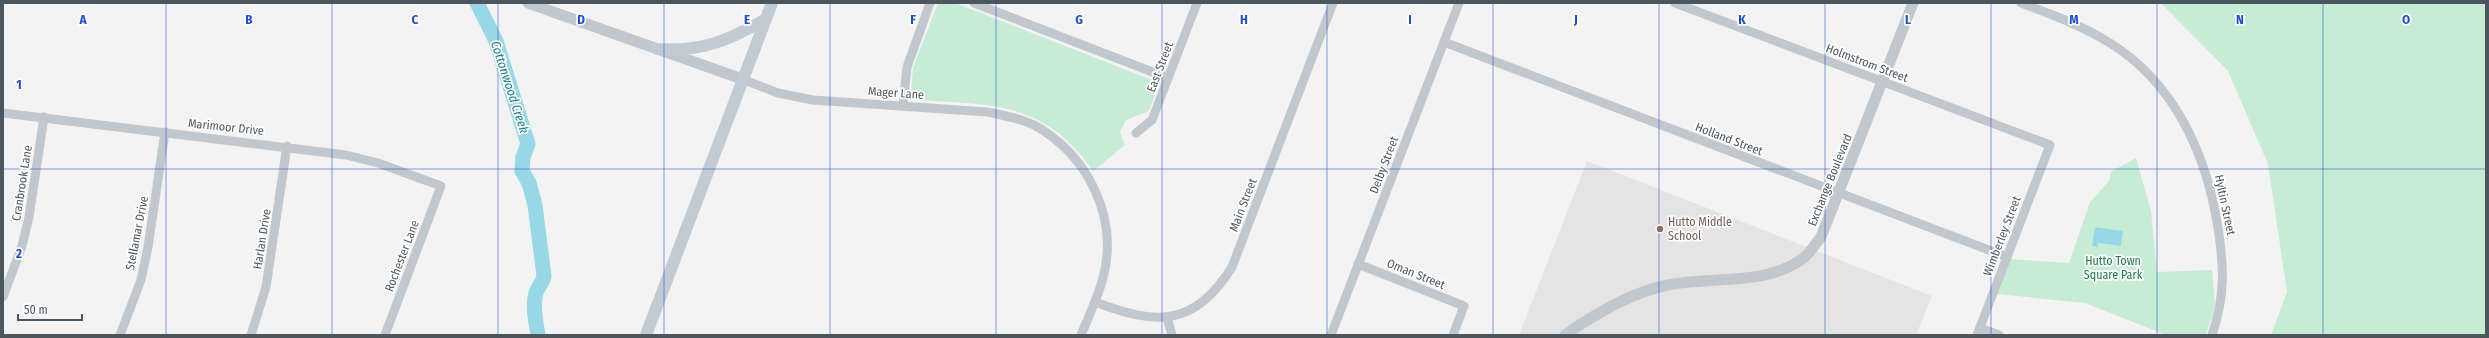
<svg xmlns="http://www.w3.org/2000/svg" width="2489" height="338" viewBox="0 0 2489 338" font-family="'Fira Sans Condensed',sans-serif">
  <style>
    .education { fill: #e5e4e4 }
    .green { fill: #c6edd4 }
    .water { fill: #97d8e6 }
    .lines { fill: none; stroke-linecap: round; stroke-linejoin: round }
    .river { stroke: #97d8e6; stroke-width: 15 }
    .minor { stroke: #c0c7cd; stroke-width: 9 }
    .tertiary { stroke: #c0c7cd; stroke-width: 11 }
    .secondary { stroke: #c2cbd4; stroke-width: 12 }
    .grid { fill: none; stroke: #1d4ed8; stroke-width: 1; stroke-opacity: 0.55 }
    .education-dot { fill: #8d6e63; stroke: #fff; stroke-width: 1.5 }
    .labels { text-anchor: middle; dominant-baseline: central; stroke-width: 3.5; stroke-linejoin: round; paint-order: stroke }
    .street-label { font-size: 12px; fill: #4c565e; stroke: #fff }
    .education-label { font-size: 12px; fill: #785e54; stroke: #fff; text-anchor: start }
    .park-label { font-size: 12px; fill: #207c4b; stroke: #fff }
    .water-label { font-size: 13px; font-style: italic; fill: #188095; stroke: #fff }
    .grid-label { font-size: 13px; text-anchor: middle; font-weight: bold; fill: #1d4ed8; stroke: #fff; stroke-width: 3.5; stroke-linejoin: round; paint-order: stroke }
  </style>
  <rect width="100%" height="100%" fill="#f4f3f3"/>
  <polygon class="education" points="1587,161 1932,296 1916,335 1519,335"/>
  <g class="green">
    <path d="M938 3H955L1152 80 1157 89 1149 111 1126 120 1120 132 1125 145 1093 171C1044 101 994 105 918 100L911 93 913 68Z"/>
    <polygon points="2161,3 2486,3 2486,335 2271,335 2287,292 2268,164 2228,71"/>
    <polygon points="2136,158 2151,211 2157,272 2212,270 2215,306 2206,335 2166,335 2085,303 1996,294 2010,259 2069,263 2090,202 2108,182 2112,171"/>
  </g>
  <polygon class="water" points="2095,227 2123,231 2121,246 2098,243 2098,247 2092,246"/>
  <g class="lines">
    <path class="river" d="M477 3 496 41 528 144 523 157 522 171 529 183 535 205 544 276C543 283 538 286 536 293 532 306 536 322 538 335"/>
    <g class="minor">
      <polyline points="974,3 1168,78"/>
      <polyline points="1675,3 2050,145 1977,335"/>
      <path d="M2021 3C2051 14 2083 26 2110 43 2173 82 2205 151 2217 222 2224 264 2226 294 2212 335"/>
      <polyline points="1444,42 2007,257"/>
      <path d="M742 79 778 93 813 100 987 112C1003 115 1019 118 1034 125 1088 155 1119 217 1103 278 1098 297 1089 316 1081 335"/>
      <polyline points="903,106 907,67 930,3"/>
      <polyline points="3,113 346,155 378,163 441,186 385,335"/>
      <polyline points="1136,133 1152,120 1197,3"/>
      <polyline points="1358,264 1464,306 1453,335"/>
      <polyline points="3,297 22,246 29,217 44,117"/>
      <path d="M1095 302C1156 325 1194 328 1232 267L1333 3"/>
      <polyline points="1167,317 1172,335"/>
      <polyline points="1980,328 1999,335"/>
      <polyline points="120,335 141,280 148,247 165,132"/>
      <polyline points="251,335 266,287 287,146"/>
      <polyline points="1331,335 1459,3"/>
    </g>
    <g class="tertiary">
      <polyline points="528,3 742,79"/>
      <path d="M1565 335C1595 314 1631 292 1668 285 1712 276 1763 286 1801 260 1809 255 1815 244 1821 237L1913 3"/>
    </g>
    <g class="secondary">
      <path d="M657 49C701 52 728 41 766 19"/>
      <polyline points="646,335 772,3"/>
    </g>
  </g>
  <path class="grid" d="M166 3V335M332 3V335M498 3V335M664 3V335M830 3V335M996 3V335M1162 3V335M1327 3V335M1493 3V335M1659 3V335M1825 3V335M1991 3V335M2157 3V335M2323 3V335M3 169H2486"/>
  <circle class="education-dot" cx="1660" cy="229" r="4"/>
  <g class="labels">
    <g class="street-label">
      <text transform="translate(1867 63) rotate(21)">Holmstrom Street</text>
      <text transform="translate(1160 67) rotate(-69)">East Street</text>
      <text transform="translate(896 93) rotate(4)">Mager Lane</text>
      <text transform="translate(226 127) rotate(6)">Marimoor Drive</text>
      <text transform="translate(1729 139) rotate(21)">Holland Street</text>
      <text transform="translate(1384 165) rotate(-69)">Delby Street</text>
      <text transform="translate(1830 180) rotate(-68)">Exchange Boulevard</text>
      <text transform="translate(22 183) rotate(-81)">Cranbrook Lane</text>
      <text transform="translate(1243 205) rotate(-69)">Main Street</text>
      <text transform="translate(2225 205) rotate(78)">Hyltin Street</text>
      <text transform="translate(137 233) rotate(-79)">Stellamar Drive</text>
      <text transform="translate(2002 236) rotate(-69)">Wimberley Street</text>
      <text transform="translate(262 239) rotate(-81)">Harlan Drive</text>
      <text transform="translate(402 256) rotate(-69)">Rochester Lane</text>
      <text transform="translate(1416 274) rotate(22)">Oman Street</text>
    </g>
    <g class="education-label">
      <text x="1668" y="222">Hutto Middle<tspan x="1668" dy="14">School</tspan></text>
    </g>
    <g class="park-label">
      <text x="2113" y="261">Hutto Town<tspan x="2113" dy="14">Square Park</tspan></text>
    </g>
    <g class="water-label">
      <text transform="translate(510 87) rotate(72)">Cottonwood Creek</text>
    </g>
  </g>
  <g class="grid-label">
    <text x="83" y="24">A</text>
    <text x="249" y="24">B</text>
    <text x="415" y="24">C</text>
    <text x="581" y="24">D</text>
    <text x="747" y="24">E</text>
    <text x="913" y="24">F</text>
    <text x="1079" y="24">G</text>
    <text x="1244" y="24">H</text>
    <text x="1410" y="24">I</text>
    <text x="1576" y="24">J</text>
    <text x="1742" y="24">K</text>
    <text x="1908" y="24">L</text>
    <text x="2074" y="24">M</text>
    <text x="2240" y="24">N</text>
    <text x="2406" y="24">O</text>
    <text x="19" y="89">1</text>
    <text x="19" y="258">2</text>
  </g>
  <rect width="2489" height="338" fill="none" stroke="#4c565e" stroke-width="8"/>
  <path d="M18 314v6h64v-6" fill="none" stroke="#4c565e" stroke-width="2"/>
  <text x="24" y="314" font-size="12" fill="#4c565e" stroke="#ffffff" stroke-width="3" paint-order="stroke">50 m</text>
</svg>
